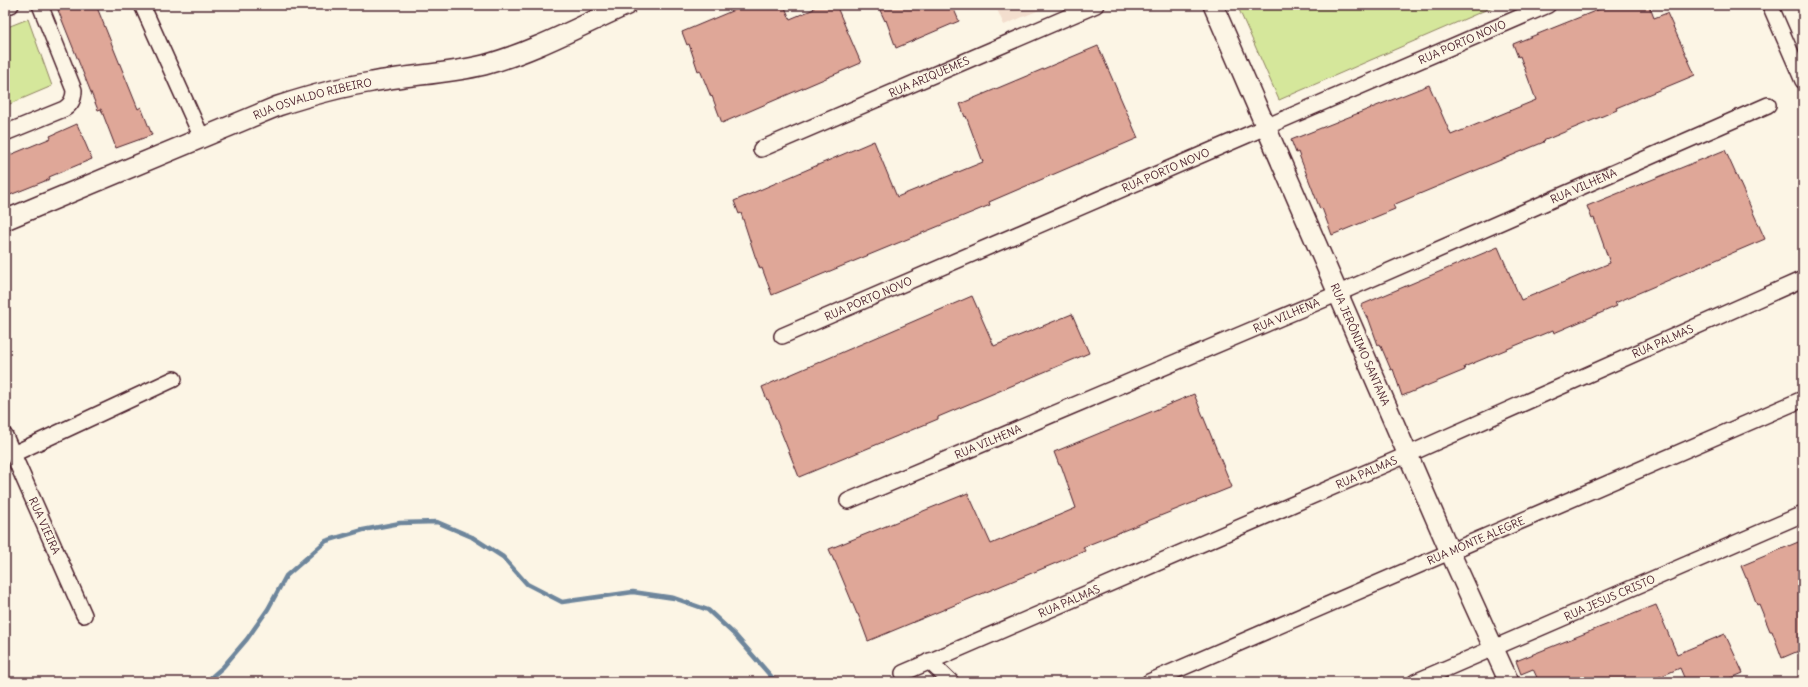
<svg xmlns="http://www.w3.org/2000/svg" width="1808" height="687" viewBox="0 0 1808 687" font-family="Delius,sans-serif">
  <style>
    .built { fill: #f3dece }
    .green { fill: #d5e79b; stroke: #908363 }
    .lines { fill: none; stroke-linecap: round; stroke-linejoin: round }
    .stream { stroke: #6e869c; stroke-width: 4.5 }
    .building { fill: #dfa798; stroke: #4a1f2b }
    .minor-casing { stroke: #4a1f2b; stroke-width: 18 }
    .tertiary-casing { stroke: #4a1f2b; stroke-width: 22 }
    .minor { stroke: #fcf5e5; stroke-width: 15 }
    .tertiary { stroke: #fcf5e5; stroke-width: 19 }
    .labels { text-anchor: middle; dominant-baseline: central; stroke-width: 4; stroke-linejoin: round; paint-order: stroke }
    .street-label { font-size: 11px; fill: #4a1f2b; stroke: #fcf5e5 }
  </style>
  <rect width="100%" height="100%" fill="#fcf5e5"/>
  <filter id="ink" filterUnits="userSpaceOnUse"><feTurbulence type="fractalNoise" baseFrequency=".025" numOctaves="2"/><feDisplacementMap in="SourceGraphic" scale="8" xChannelSelector="R" yChannelSelector="G"/><feConvolveMatrix kernelMatrix="1 2 1 2 8 2 1 2 1" color-interpolation-filters="sRGB"/></filter>
  <g filter="url(#ink)">
    <polygon class="built" points="995,5 1051,5 1004,25"/>
    <g class="green">
      <polygon points="1237,5 1497,5 1279,100"/>
      <polygon points="28,19 52,86 5,106 5,28"/>
    </g>
    <g class="lines">
      <polyline class="stream" points="206,682 223,667 247,639 268,609 286,576 326,541 363,530 400,523 437,522 472,537 503,557 527,584 562,602 633,592 674,598 708,610 735,635 776,682"/>
    </g>
    <g class="building">
      <polygon points="56,5 96,5 138,109 141,107 152,135 116,148 101,109 98,110"/>
      <polygon points="746,5 784,5 790,19 814,9 812,5 836,5 861,63 722,123 712,96 711,97 700,70 698,71 689,44 687,45 682,32"/>
      <polygon points="887,5 952,5 959,21 896,48 886,20 885,21 879,8"/>
      <polygon points="1610,5 1649,5 1654,18 1667,13 1695,75 1616,108 1617,110 1543,141 1544,142 1393,205 1395,209 1332,235 1322,208 1320,209 1298,152 1296,153 1291,140 1429,85 1451,135 1536,100 1520,56 1518,57 1513,44"/>
      <polygon points="1098,46 1138,138 989,202 990,205 772,295 762,268 760,269 755,256 741,213 739,214 734,201 874,141 897,197 983,162 966,116 965,117 960,104"/>
      <polygon points="77,124 92,159 49,177 50,179 5,197 5,157 51,138 50,136"/>
      <polygon points="1725,150 1765,239 1615,303 1617,306 1554,333 1553,330 1464,367 1465,370 1402,396 1393,369 1391,370 1380,344 1378,345 1368,317 1367,318 1361,305 1498,247 1521,300 1610,263 1594,218 1592,219 1587,206"/>
      <polygon points="972,296 994,346 1072,314 1089,353 938,417 938,419 799,477 768,399 767,400 762,387"/>
      <polygon points="1194,394 1232,487 1083,547 1085,551 868,641 858,614 857,614 835,561 834,561 829,549 968,493 991,544 1076,508 1061,465 1059,465 1054,452"/>
      <polygon points="1803,540 1803,649 1782,658 1772,631 1770,631 1759,604 1757,605 1747,578 1746,578 1741,566"/>
      <polygon points="1656,605 1677,654 1725,634 1743,673 1722,682 1686,682 1680,668 1657,678 1658,682 1539,682 1533,669 1521,674 1516,661"/>
    </g>
    <g class="lines">
      <defs>
        <g id="minor">
          <polyline points="142,5 202,138"/>
          <polyline points="1770,5 1803,81"/>
          <polyline points="5,7 11,5"/>
          <path d="M5 133 64 109C71 105 74 99 74 90L40 5"/>
          <path id="s1" d="M761 149 1096 5"/>
          <path id="s2" d="M782 336 1548 5"/>
          <path id="s3" d="M5 436 84 615"/>
          <polyline points="13,454 174,379"/>
          <path id="s4" d="M848 501 1339 293 1768 105"/>
          <polyline points="929,661 951,682"/>
          <path id="s5" d="M903 673 1409 454 1803 279"/>
          <path id="s6" d="M1149 682 1803 399"/>
          <path id="s7" d="M1415 682 1803 514"/>
        </g>
        <g id="tertiary">
          <path id="s8" d="M1213 5 1450 552 1509 682"/>
          <path id="s9" d="M5 220 278 106C309 96 340 87 372 82 409 75 447 74 484 65 533 52 580 26 627 5"/>
        </g>
      </defs>
      <use href="#minor" class="minor-casing"/>
      <use href="#tertiary" class="tertiary-casing"/>
      <use href="#minor" class="minor"/>
      <use href="#tertiary" class="tertiary"/>
    </g>
  </g>
  <g class="labels">
    <g class="street-label">
      <text stroke="none"><textPath href="#s2" startOffset="741">RUA PORTO NOVO</textPath></text>
      <text stroke="none"><textPath href="#s1" startOffset="183">RUA ARIQUEMES</textPath></text>
      <text stroke="none"><textPath href="#s9" startOffset="331">RUA OSVALDO RIBEIRO</textPath></text>
      <text stroke="none"><textPath href="#s2" startOffset="418">RUA PORTO NOVO</textPath></text>
      <text stroke="none"><textPath href="#s4" startOffset="800">RUA VILHENA</textPath></text>
      <text stroke="none"><textPath href="#s2" startOffset="94">RUA PORTO NOVO</textPath></text>
      <text stroke="none"><textPath href="#s4" startOffset="476">RUA VILHENA</textPath></text>
      <text stroke="none"><textPath href="#s5" startOffset="829">RUA PALMAS</textPath></text>
      <text stroke="none"><textPath href="#s8" startOffset="370">RUA JERÔNIMO SANTANA</textPath></text>
      <text stroke="none"><textPath href="#s4" startOffset="152">RUA VILHENA</textPath></text>
      <text stroke="none"><textPath href="#s5" startOffset="505">RUA PALMAS</textPath></text>
      <text stroke="none"><textPath href="#s3" startOffset="98">RUA VIEIRA</textPath></text>
      <text stroke="none"><textPath href="#s6" startOffset="356">RUA MONTE ALEGRE</textPath></text>
      <text stroke="none"><textPath href="#s7" startOffset="212">RUA JESUS CRISTO</textPath></text>
      <text stroke="none"><textPath href="#s5" startOffset="181">RUA PALMAS</textPath></text>
    </g>
  </g>
  <rect width="1808" height="687" fill="none" stroke="#fcf5e5" stroke-width="20"/>
  <rect x="10" y="10" width="1788" height="667" fill="none" stroke="#4a1f2b" stroke-width="1.5" filter="url(#ink)"/>
</svg>
